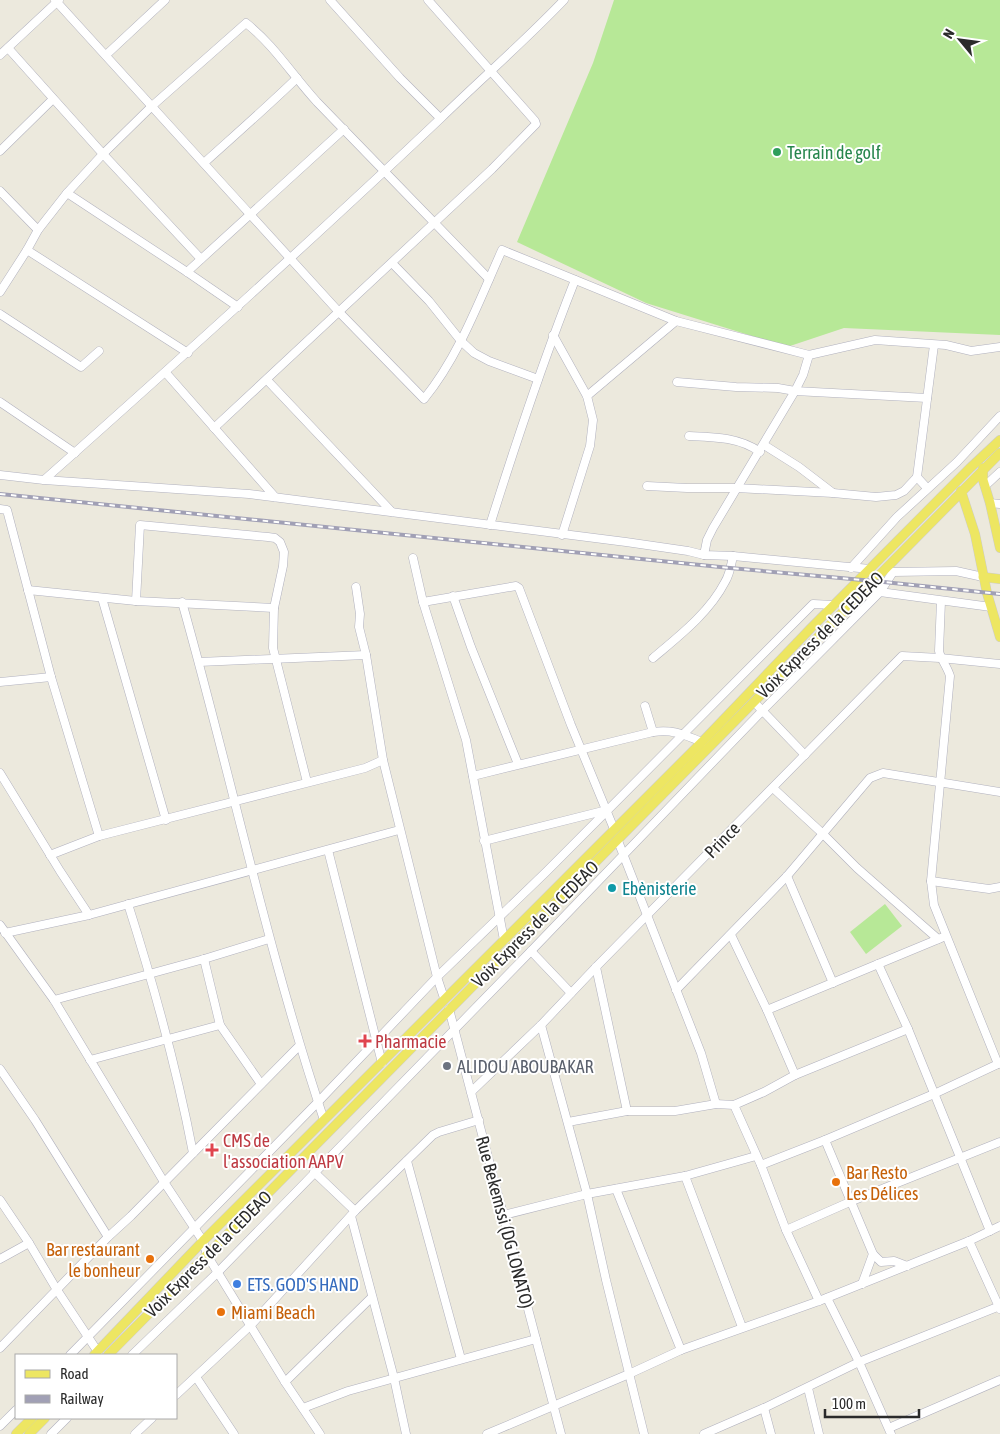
<svg xmlns="http://www.w3.org/2000/svg" width="1000" height="1434" viewBox="0 0 1000 1434" font-family="'Asap Condensed',sans-serif">
  <style>
    .pitch { fill: #b7e897 }
    .lines { fill: none; stroke-linecap: round; stroke-linejoin: round }
    .minor-casing { stroke: #b1b1be; stroke-width: 9 }
    .major-casing { stroke: #ccc; stroke-width: 10 }
    .minor { stroke: #fff; stroke-width: 8 }
    .major { stroke: #ede662; stroke-width: 9 }
    .rail-casing { stroke: #a1a0b5; stroke-width: 4 }
    .rail { stroke: #fff; stroke-width: 2; stroke-dasharray: 5.5; stroke-linecap: butt }
    .leisure-dot { fill: #2e9e5b; stroke: #fff; stroke-width: 2 }
    .culture-dot { fill: #0f9aa8; stroke: #fff; stroke-width: 2 }
    .health-dot { fill: #e0444e; stroke: #fff; stroke-width: 2 }
    .worship-dot { fill: #6b7280; stroke: #fff; stroke-width: 2 }
    .food-dot { fill: #e8710a; stroke: #fff; stroke-width: 2 }
    .shop-dot { fill: #3f7fe0; stroke: #fff; stroke-width: 2 }
    .labels { text-anchor: middle; dominant-baseline: central; stroke-width: 4; stroke-linejoin: round; paint-order: stroke }
    .leisure-label { font-size: 18px; fill: #27864d; stroke: #fff; text-anchor: start }
    .street-label { font-size: 18px; fill: #2b2b2b; stroke: #fff }
    .culture-label { font-size: 18px; fill: #0d838f; stroke: #fff; text-anchor: start }
    .health-label { font-size: 18px; fill: #be3a42; stroke: #fff; text-anchor: start }
    .worship-label { font-size: 18px; fill: #5b616d; stroke: #fff; text-anchor: start }
    .food-label { font-size: 18px; fill: #c56008; stroke: #fff; text-anchor: start }
    .shop-label { font-size: 18px; fill: #366cbe; stroke: #fff; text-anchor: start }
  </style>
  <rect width="100%" height="100%" fill="#ece9dd"/>
  <g class="pitch">
    <polygon points="614,0 1000,0 1000,335 844,328 787,347 646,303 517,242 593,63"/>
    <polygon points="885,904 902,926 866,954 850,932"/>
  </g>
  <g class="lines">
    <defs>
      <g id="minor">
        <path d="M55 0 339 312 424 399C459 356 479 301 502 250L676 321 809 355 875 340 946 345 971 351 1000 347"/>
        <polyline points="330,0 400,78 440,118"/>
        <polyline points="8,48 103,154 201,259"/>
        <polyline points="0,55 59,0"/>
        <polyline points="106,55 165,0"/>
        <polyline points="0,151 53,99"/>
        <path d="M204 163C235 135 267 107 297 78"/>
        <polyline points="0,191 38,230"/>
        <polyline points="67,193 187,272 238,307"/>
        <polyline points="27,250 188,353"/>
        <polyline points="392,263 429,301 461,341 474,353 489,361 538,379"/>
        <polyline points="187,272 344,129"/>
        <path d="M0 292 27 250 38 230 67 193 103 154 152 106 246 23C274 45 293 76 317 102 374 161 432 220 489 279"/>
        <polyline points="0,314 81,367 99,351"/>
        <polyline points="553,335 587,396 593,420 590,446 562,535"/>
        <polyline points="166,373 275,497"/>
        <polyline points="267,380 392,512"/>
        <polyline points="677,382 736,387 778,388 795,391 927,398"/>
        <polyline points="587,396 676,321"/>
        <polyline points="0,402 75,453"/>
        <polyline points="214,428 492,169 536,124 535,121 428,0"/>
        <path d="M689 436C713 437 739 437 760 452"/>
        <polyline points="764,445 799,467 833,493"/>
        <polyline points="0,475 44,480 249,494 626,542 688,551 704,555 733,556 870,569"/>
        <path d="M44 480C178 361 311 241 441 118 482 78 525 41 564 0"/>
        <polyline points="647,486 687,488 736,488 833,493 876,497 896,495 904,491 917,477"/>
        <polyline points="985,486 1000,472"/>
        <polyline points="927,488 917,477 934,345"/>
        <polyline points="990,503 1000,504"/>
        <polyline points="0,509 7,510 51,677 99,836"/>
        <path d="M490 525C516 442 543 361 575 280"/>
        <polyline points="704,555 707,540 713,528 795,391 803,375 809,355"/>
        <polyline points="413,558 423,602 466,740 504,940"/>
        <polyline points="851,568 897,517 957,462 1000,416"/>
        <polyline points="356,587 360,614 359,627 366,655 383,760 437,977 444,998"/>
        <polyline points="867,588 880,592 991,607"/>
        <polyline points="28,590 136,601 274,608"/>
        <polyline points="453,596 471,647 518,764"/>
        <polyline points="102,598 166,820"/>
        <polyline points="136,601 140,525 268,537 275,538 280,542 284,552 283,566 274,608 273,648 307,782"/>
        <path d="M941 601 939 651C941 660 947 666 950 676L931 881 934 905 998 1064"/>
        <path d="M182 602C231 775 267 950 324 1120"/>
        <polyline points="423,602 516,586 519,588 571,725 614,829"/>
        <path d="M653 658C679 636 709 613 725 582 730 574 731 565 733 556"/>
        <polyline points="199,662 366,655"/>
        <polyline points="0,682 51,677"/>
        <polyline points="754,702 805,755"/>
        <polyline points="645,706 653,732"/>
        <polyline points="0,773 60,871 89,915"/>
        <path d="M473 776 653 732C674 729 684 735 702 742"/>
        <polyline points="773,788 822,833 857,868 938,939"/>
        <polyline points="484,841 603,811"/>
        <polyline points="618,841 701,1053 716,1104"/>
        <polyline points="328,850 382,1063"/>
        <polyline points="50,855 99,836 365,768 383,760"/>
        <polyline points="787,876 833,983"/>
        <polyline points="931,881 989,889 1000,887"/>
        <path d="M128 904C154 986 177 1069 193 1153"/>
        <polyline points="0,925 54,1000 164,1182 203,1241 207,1255 285,1382 320,1434"/>
        <polyline points="5,933 89,915 399,830"/>
        <polyline points="731,935 767,1010 795,1075"/>
        <polyline points="531,951 571,993"/>
        <polyline points="204,959 220,1025"/>
        <polyline points="878,964 908,1029 990,1231"/>
        <polyline points="596,967 627,1111"/>
        <polyline points="676,990 787,876 870,778 883,773 1000,792"/>
        <polyline points="54,1000 204,959 269,939"/>
        <polyline points="449,1009 561,1434"/>
        <polyline points="767,1010 941,938"/>
        <polyline points="541,1025 587,1194 606,1280 644,1434"/>
        <polyline points="90,1060 220,1025 261,1084"/>
        <polyline points="0,1069 35,1120 108,1237"/>
        <polyline points="471,1092 541,1025 596,967 902,656 940,658 1000,664"/>
        <polyline points="734,1105 761,1165 786,1230 819,1301"/>
        <polyline points="568,1122 627,1111 675,1111 716,1104 734,1105 764,1092 795,1075 908,1029"/>
        <polyline points="825,1140 873,1254 862,1284"/>
        <polyline points="407,1161 461,1359"/>
        <polyline points="761,1165 825,1140 934,1094 1000,1063"/>
        <polyline points="314,1172 355,1211"/>
        <polyline points="685,1176 742,1327"/>
        <polyline points="616,1189 681,1350"/>
        <polyline points="0,1200 29,1243 57,1290 98,1352"/>
        <polyline points="504,1215 587,1194 685,1176 756,1156"/>
        <polyline points="351,1216 394,1378 406,1434"/>
        <polyline points="786,1230 852,1201 1000,1142"/>
        <polyline points="969,1241 1000,1309"/>
        <polyline points="873,1254 881,1262 894,1261 907,1266"/>
        <polyline points="0,1259 29,1243"/>
        <polyline points="827,1298 859,1362 891,1434"/>
        <polyline points="0,1348 108,1237 131,1216 299,1046"/>
        <polyline points="70,1355 318,1102 437,977 546,872 813,604 834,605"/>
        <polyline points="132,1355 218,1272 531,951 762,711 880,592 893,572 956,571 983,577"/>
        <polyline points="196,1377 234,1434"/>
        <polyline points="285,1382 372,1297"/>
        <polyline points="808,1388 819,1434"/>
        <polyline points="176,1395 251,1325 355,1211 433,1135 439,1132 479,1120"/>
        <polyline points="303,1408 348,1391 536,1339"/>
        <polyline points="764,1408 771,1434"/>
        <polyline points="0,1426 16,1410"/>
        <polyline points="889,1428 1000,1380"/>
        <polyline points="51,1434 67,1418"/>
        <polyline points="135,1434 152,1418"/>
        <polyline points="487,1434 629,1374 681,1350 819,1301 969,1241 1000,1226"/>
        <polyline points="704,1434 764,1408 859,1362 1000,1306"/>
      </g>
      <g id="major">
        <polyline points="983,468 983,480 990,503 1000,548"/>
        <polyline points="961,491 975,534 987,593 1000,637"/>
        <polyline points="983,577 1000,579"/>
        <polyline points="94,1355 203,1241 702,742 811,628 970,468 1000,440"/>
        <polyline points="108,1355 1000,453"/>
        <polyline points="16,1434 32,1418"/>
        <polyline points="29,1434 45,1418"/>
      </g>
    </defs>
    <use href="#minor" class="minor-casing"/>
    <use href="#major" class="major-casing"/>
    <use href="#minor" class="minor"/>
    <use href="#major" class="major"/>
    <defs>
      <polyline id="rail" points="0,494 730,568 874,581 1000,594"/>
    </defs>
    <use href="#rail" class="rail-casing"/>
    <use href="#rail" class="rail"/>
  </g>
  <circle class="leisure-dot" cx="777" cy="152" r="5"/>
  <circle class="culture-dot" cx="612" cy="888" r="5"/>
  <g class="health-dot">
    <path d="M362.5 1033.5h5v5h5v5h-5v5h-5v-5h-5v-5h5z"/>
    <path d="M209.5 1142.5h5v5h5v5h-5v5h-5v-5h-5v-5h5z"/>
  </g>
  <circle class="worship-dot" cx="447" cy="1066" r="5"/>
  <g class="food-dot">
    <circle cx="836" cy="1182" r="5"/>
    <circle cx="150" cy="1259" r="5"/>
    <circle cx="221" cy="1312" r="5"/>
  </g>
  <circle class="shop-dot" cx="237" cy="1284" r="5"/>
  <g class="labels">
    <g class="leisure-label">
      <text x="787" y="152">Terrain de golf</text>
    </g>
    <g class="street-label">
      <text transform="translate(820 635) rotate(-45)">Voix Express de la CEDEAO</text>
      <text transform="translate(722 840) rotate(-46)">Prince</text>
      <text transform="translate(535 924) rotate(-45)">Voix Express de la CEDEAO</text>
      <text transform="translate(505 1222) rotate(75)">Rue Bekemssi (DG LONATO)</text>
      <text transform="translate(208 1254) rotate(-45)">Voix Express de la CEDEAO</text>
    </g>
    <g class="culture-label">
      <text x="622" y="888">Ebènisterie</text>
    </g>
    <g class="health-label">
      <text x="375" y="1041">Pharmacie</text>
      <text x="223" y="1140">CMS de<tspan x="223" dy="21">l'association AAPV</tspan></text>
    </g>
    <g class="worship-label">
      <text x="457" y="1066">ALIDOU ABOUBAKAR</text>
    </g>
    <g class="food-label">
      <text x="846" y="1172">Bar Resto<tspan x="846" dy="21">Les Délices</tspan></text>
      <text x="140" y="1249" text-anchor="end">Bar restaurant<tspan x="140" dy="21">le bonheur</tspan></text>
      <text x="231" y="1312">Miami Beach</text>
    </g>
    <g class="shop-label">
      <text x="247" y="1284">ETS. GOD'S HAND</text>
    </g>
  </g>
  <rect x="15" y="1354" width="162" height="65" fill="#ffffff" stroke="#aaaaaa"/>
  <rect x="25" y="1370" width="25" height="8" fill="#ede662" stroke="#aaaaaa"/>
  <text x="60" y="1379" font-size="15" fill="#2b2b2b">Road</text>
  <rect x="25" y="1395" width="25" height="8" fill="#a1a0b5" stroke="#aaaaaa"/>
  <text x="60" y="1404" font-size="15" fill="#2b2b2b">Railway</text>
  <g transform="translate(960 40) rotate(299)" stroke="#ffffff" stroke-width="4" paint-order="stroke">
  <path d="M0-4L9 19L0 12L-9 19Z" fill="#2b2b2b"/>
  <text y="-8" font-size="14" font-weight="bold" text-anchor="middle" fill="#2b2b2b">N</text>
  </g>
  <path d="M825 1409v8h94v-8" fill="none" stroke="#2b2b2b" stroke-width="2.5"/>
  <text x="832" y="1409" font-size="15" fill="#2b2b2b" stroke="#ffffff" stroke-width="4" paint-order="stroke">100 m</text>
</svg>
